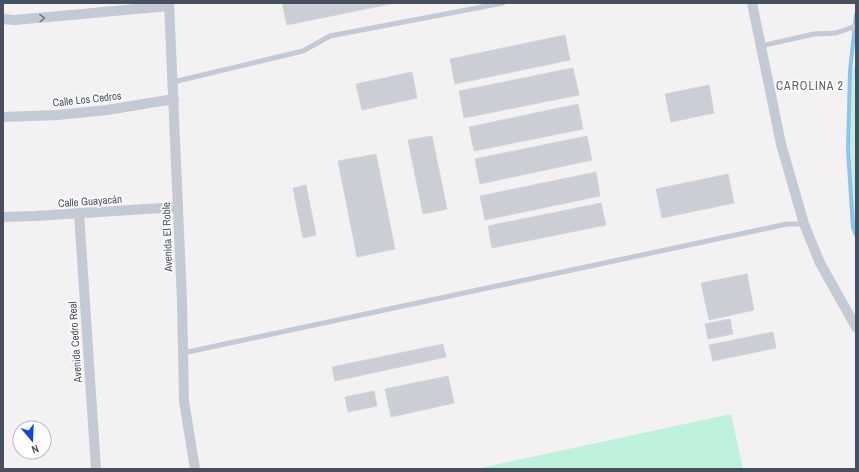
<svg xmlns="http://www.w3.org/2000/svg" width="859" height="472" viewBox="0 0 859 472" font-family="'Archivo Narrow',sans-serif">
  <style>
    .green { fill: #bef2dd }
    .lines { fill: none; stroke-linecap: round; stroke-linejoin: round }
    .stream { stroke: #89c5f1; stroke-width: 4 }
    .building { fill: #ccced6; stroke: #d4d5dc }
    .service { stroke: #c4c9d6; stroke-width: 5 }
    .minor { stroke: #c4c9d6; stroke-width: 10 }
    .oneway { stroke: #737a89 }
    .labels { text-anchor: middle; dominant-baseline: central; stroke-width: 3; stroke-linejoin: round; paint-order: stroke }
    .street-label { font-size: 11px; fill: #474f5f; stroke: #fff }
    .neighbourhood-label { font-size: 12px; letter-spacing: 1px; fill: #5d5f66; stroke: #fff }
  </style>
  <rect width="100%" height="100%" fill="#f3f1f1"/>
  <g class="green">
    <polygon points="856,66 856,233 853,227 848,149 850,71"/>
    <polygon points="731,414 743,469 475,469"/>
  </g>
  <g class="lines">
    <polyline class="stream" points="856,15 850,71 848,149 853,227 856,235"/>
  </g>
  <g class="building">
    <polygon points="282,3 395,3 287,25"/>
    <polygon points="565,35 570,60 455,84 450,59"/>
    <polygon points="573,68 579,95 464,118 459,91"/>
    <polygon points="412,72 417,98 362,110 356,84"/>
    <polygon points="709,85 714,113 671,122 665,94"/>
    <polygon points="578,104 583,129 474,151 469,127"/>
    <polygon points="432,136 447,209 423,214 408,140"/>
    <polygon points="587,136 592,160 480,184 475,159"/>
    <polygon points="376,154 395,249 357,257 338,161"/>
    <polygon points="596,172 600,196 485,220 480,196"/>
    <polygon points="728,174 734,203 662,218 656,189"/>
    <polygon points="306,185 316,235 303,238 293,188"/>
    <polygon points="601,203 606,225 492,248 488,226"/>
    <polygon points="747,274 754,310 709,320 701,283"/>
    <polygon points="730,319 733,334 708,339 705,324"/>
    <polygon points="773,332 776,348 713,361 709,345"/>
    <polygon points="443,344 446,357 335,381 332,367"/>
    <polygon points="448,376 454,403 391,417 385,389"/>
    <polygon points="374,391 377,406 348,412 345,397"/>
  </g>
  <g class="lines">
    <g class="service">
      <polyline points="761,46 814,34 836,33 856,26"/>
      <polyline points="173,82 303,51 330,36 503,3"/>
      <polyline points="183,353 787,224 804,224"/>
    </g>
    <g class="minor">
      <polyline points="169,3 182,301 184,401 195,469"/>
      <polyline points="752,3 781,144 804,224 820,263 856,327"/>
      <polyline points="3,19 14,20 60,16 169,6"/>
      <polyline points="3,117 58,115 107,110 174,99"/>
      <polyline points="79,213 96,469"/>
      <polyline points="3,217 35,216 178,207"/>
    </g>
  </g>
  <defs><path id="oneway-chevron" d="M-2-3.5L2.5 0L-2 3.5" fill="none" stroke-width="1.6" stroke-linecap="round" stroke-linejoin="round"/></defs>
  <use class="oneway" href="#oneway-chevron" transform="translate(42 18) rotate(-4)"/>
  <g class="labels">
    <g class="street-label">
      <text transform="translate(87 99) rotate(-6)">Calle Los Cedros</text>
      <text transform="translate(90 201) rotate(-4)">Calle Guayacán</text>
      <text transform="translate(167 237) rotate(-92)">Avenida El Roble</text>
      <text transform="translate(75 342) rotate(-94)">Avenida Cedro Real</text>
    </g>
    <g class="neighbourhood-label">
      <text x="810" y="86">CAROLINA 2</text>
    </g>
  </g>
  <rect width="859" height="472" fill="none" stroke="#474f5f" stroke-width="8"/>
  <g transform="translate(32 440) rotate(161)"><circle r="19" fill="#ffffff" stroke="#b5b9bf"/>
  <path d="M0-3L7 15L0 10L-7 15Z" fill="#1042ee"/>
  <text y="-6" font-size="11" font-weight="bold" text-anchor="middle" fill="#474f5f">N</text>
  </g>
</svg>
